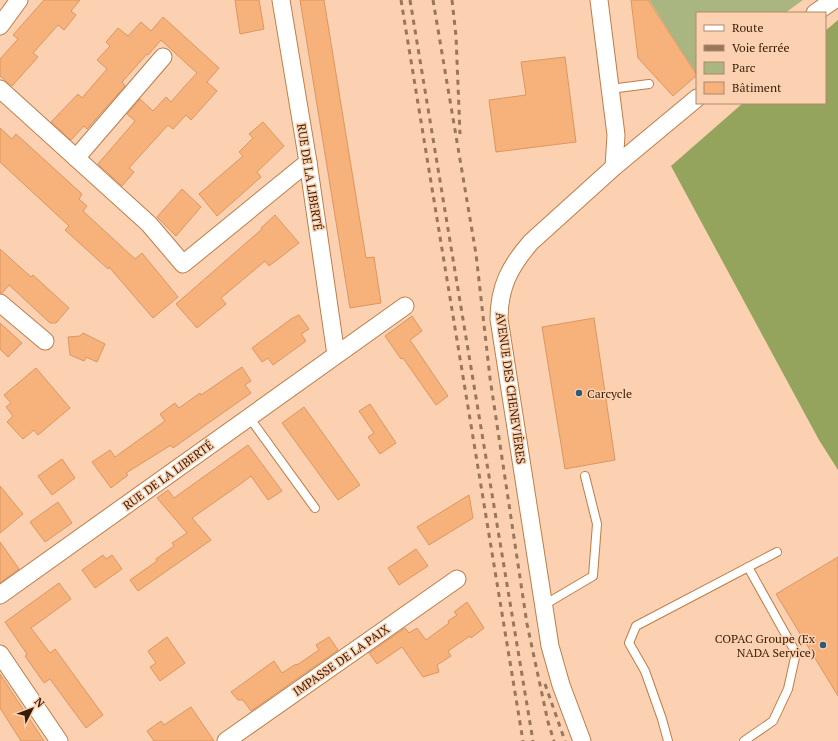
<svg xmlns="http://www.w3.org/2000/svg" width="838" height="741" viewBox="0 0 838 741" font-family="'PT Serif',serif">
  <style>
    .green { fill: #aab682 }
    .forest { fill: #94a45d }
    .building { fill: #f7b17b; stroke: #db9761 }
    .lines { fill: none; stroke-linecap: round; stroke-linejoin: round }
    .lane-casing { stroke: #bf7d47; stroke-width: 10 }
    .street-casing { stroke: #bf7d47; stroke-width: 19 }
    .lane { stroke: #fff; stroke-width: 8 }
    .street { stroke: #fff; stroke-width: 17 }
    .rail { stroke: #99775b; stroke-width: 3; stroke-dasharray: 5 5; stroke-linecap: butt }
    .poi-dot { fill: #2b5b79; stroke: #fcd1b1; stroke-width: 1.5 }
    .labels { text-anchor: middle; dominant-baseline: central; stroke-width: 3; stroke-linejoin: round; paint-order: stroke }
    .street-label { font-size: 12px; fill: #371d06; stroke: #fcd1b1 }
    .poi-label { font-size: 12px; fill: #371d06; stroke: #fcd1b1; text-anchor: start }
  </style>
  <rect width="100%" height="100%" fill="#fcd1b1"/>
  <polygon class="green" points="649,0 803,0 785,13 697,13 697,75"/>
  <polygon class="forest" points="838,20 838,470 819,440 671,166 743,103 825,103 825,31"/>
  <g class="building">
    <polygon points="44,0 80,0 71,11 76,15 64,30 58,25 33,53 38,57 12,86 0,76 0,59 18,39 13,35"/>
    <polygon points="235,0 259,0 264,29 240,34"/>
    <polygon points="300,0 324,0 366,258 374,257 381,303 350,308"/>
    <polygon points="631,0 648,0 697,75 673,96 638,58"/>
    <polygon points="163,17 219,68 207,82 217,91 191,120 186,115 173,129 168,125 129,168 134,172 122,186 98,164 135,121 127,114 140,99 153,111 166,97 171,102 184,87 197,73 187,64 161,40 148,55 147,54 122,82 125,86 87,129 84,126 71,140 51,122 78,94 82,98 107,69 97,60 110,46 106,42 118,28 128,36 141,22 151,31"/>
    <polygon points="565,57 576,142 496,152 489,100 526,95 521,62"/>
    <polygon points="263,122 284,146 257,172 261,177 217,216 199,194 243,156 239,152 253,138 249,134"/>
    <polygon points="0,128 12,139 16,134 82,194 79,199 87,206 83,211 135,259 142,253 178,297 153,318 109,267 108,269 65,230 69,226 0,162"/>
    <polygon points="182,189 201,207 176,236 157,217"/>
    <polygon points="275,215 299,243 269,266 265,261 221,298 226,304 197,328 176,304 262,229 261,228"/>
    <polygon points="0,249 31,277 33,275 69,308 56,323 50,323 9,285 2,293 0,293"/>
    <polygon points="299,315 309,329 301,334 306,341 273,365 268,358 262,362 252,348 291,319"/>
    <polygon points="412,316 422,331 410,340 448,396 436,405 403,358 401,359 385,336"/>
    <polygon points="594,318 615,460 565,469 542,327"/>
    <polygon points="0,323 22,343 8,357 0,349"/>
    <polygon points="83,333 105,344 97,362 86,357 84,361 70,355 68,337 80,336"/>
    <polygon points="242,367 251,381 245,385 251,393 173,448 171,445 126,473 128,475 111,488 92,462 110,450 115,457 165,421 160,414 175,403 179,408 200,393 201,395"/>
    <polygon points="36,368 70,408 38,435 34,430 23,439 7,422 13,416 6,407 11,403 4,395"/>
    <polygon points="370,404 396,443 380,454 368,437 374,433 359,411"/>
    <polygon points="304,407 360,485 338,500 282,423"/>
    <polygon points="248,445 282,491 268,500 251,476 239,485 192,518 211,540 138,591 130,580 157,561 156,559 174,546 172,543 187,533 157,498 168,490 174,498"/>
    <polygon points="62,459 75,478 52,495 38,476"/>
    <polygon points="0,486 23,514 0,533"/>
    <polygon points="469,495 473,518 429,545 417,527"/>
    <polygon points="58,502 72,523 45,542 30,522"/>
    <polygon points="0,542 19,569 0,583"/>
    <polygon points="416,549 428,566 399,585 388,568"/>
    <polygon points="103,555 106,559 112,555 122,569 95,588 82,570"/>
    <polygon points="838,557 838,696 776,594"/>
    <polygon points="59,583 71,599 31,628 50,653 55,649 103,715 86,728 50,679 44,683 25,656 27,654 5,622"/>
    <polygon points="467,602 484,628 471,638 470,636 448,651 451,656 437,665 439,672 423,677 402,647 377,664 369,653 405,628 409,633 417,628 426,640 449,623 448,621 457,615 454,612"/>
    <polygon points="167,637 185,663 160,681 150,667 156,663 148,651"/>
    <polygon points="329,637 338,650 251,711 243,700 238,700 231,692 274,661 282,673 296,664 297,665 319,650 316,645"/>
    <polygon points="0,674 44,741 21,741 0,708"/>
    <polygon points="191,707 214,741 154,741 147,731 161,721 164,725"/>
  </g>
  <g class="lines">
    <defs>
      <g id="lane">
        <polyline points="610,89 649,84"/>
        <polyline points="249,417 315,508"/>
        <polyline points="544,605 593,576 597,524 585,476"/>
        <polyline points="668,741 662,719 645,671 629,643 636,626 777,552"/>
        <polyline points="744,741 773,721 788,689 796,653 748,567"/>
      </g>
      <g id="street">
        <polyline points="281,0 308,162 336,355"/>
        <polyline points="599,0 616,135 614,167"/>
        <polyline points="815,13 834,0"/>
        <polyline points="0,26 19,0"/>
        <polyline points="0,89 149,224 183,264 308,162"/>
        <polyline points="76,158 163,57"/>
        <polyline points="0,303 45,341"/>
        <polyline points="0,595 405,306"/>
        <polyline points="0,654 59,741"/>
        <polyline points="226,741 457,579"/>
        <path d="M582 741 561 685 550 646 499 319C499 287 510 266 531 242L614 167 697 98"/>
      </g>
    </defs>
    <use href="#lane" class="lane-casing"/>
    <use href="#street" class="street-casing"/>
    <use href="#lane" class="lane"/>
    <use href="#street" class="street"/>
    <g class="rail">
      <polyline points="401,0 523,741"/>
      <polyline points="410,0 533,741"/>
      <polyline points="433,0 476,254 490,378 527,624 548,722 554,741"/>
      <polyline points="452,0 456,36 460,134"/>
      <polyline points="545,684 565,741"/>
    </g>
  </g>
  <g class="poi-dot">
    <circle cx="579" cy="393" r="4"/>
    <circle cx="823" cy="645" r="4"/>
  </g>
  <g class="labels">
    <g class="street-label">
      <text transform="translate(310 177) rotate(81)">RUE DE LA LIBERTÉ</text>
      <text transform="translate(511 388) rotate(82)">AVENUE DES CHENEVIÈRES</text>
      <text transform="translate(168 475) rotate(-36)">RUE DE LA LIBERTÉ</text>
      <text transform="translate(341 660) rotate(-35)">IMPASSE DE LA PAIX</text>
    </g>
    <g class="poi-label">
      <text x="587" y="393">Carcycle</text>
      <text x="815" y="638" text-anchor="end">COPAC Groupe (Ex<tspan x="815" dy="14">NADA Service)</tspan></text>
    </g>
  </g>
  <rect x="696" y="12" width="130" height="92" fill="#fcd1b1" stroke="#ad896d"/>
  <rect x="704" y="25" width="20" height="6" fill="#ffffff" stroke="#ad896d"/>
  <text x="732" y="32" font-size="12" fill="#371d06">Route</text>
  <rect x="704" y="45" width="20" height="6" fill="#99775b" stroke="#ad896d"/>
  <text x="732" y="52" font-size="12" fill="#371d06">Voie ferrée</text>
  <rect x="704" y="62" width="20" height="12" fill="#aab682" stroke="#ad896d"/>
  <text x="732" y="72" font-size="12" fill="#371d06">Parc</text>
  <rect x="704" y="82" width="20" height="12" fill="#f7b17b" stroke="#ad896d"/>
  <text x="732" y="92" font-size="12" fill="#371d06">Bâtiment</text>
  <g transform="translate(32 709) rotate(48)" stroke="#fcd1b1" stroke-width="3" paint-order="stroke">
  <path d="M0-3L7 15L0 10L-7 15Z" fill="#371d06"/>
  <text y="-6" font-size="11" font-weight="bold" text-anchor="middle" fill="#371d06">N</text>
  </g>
</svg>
